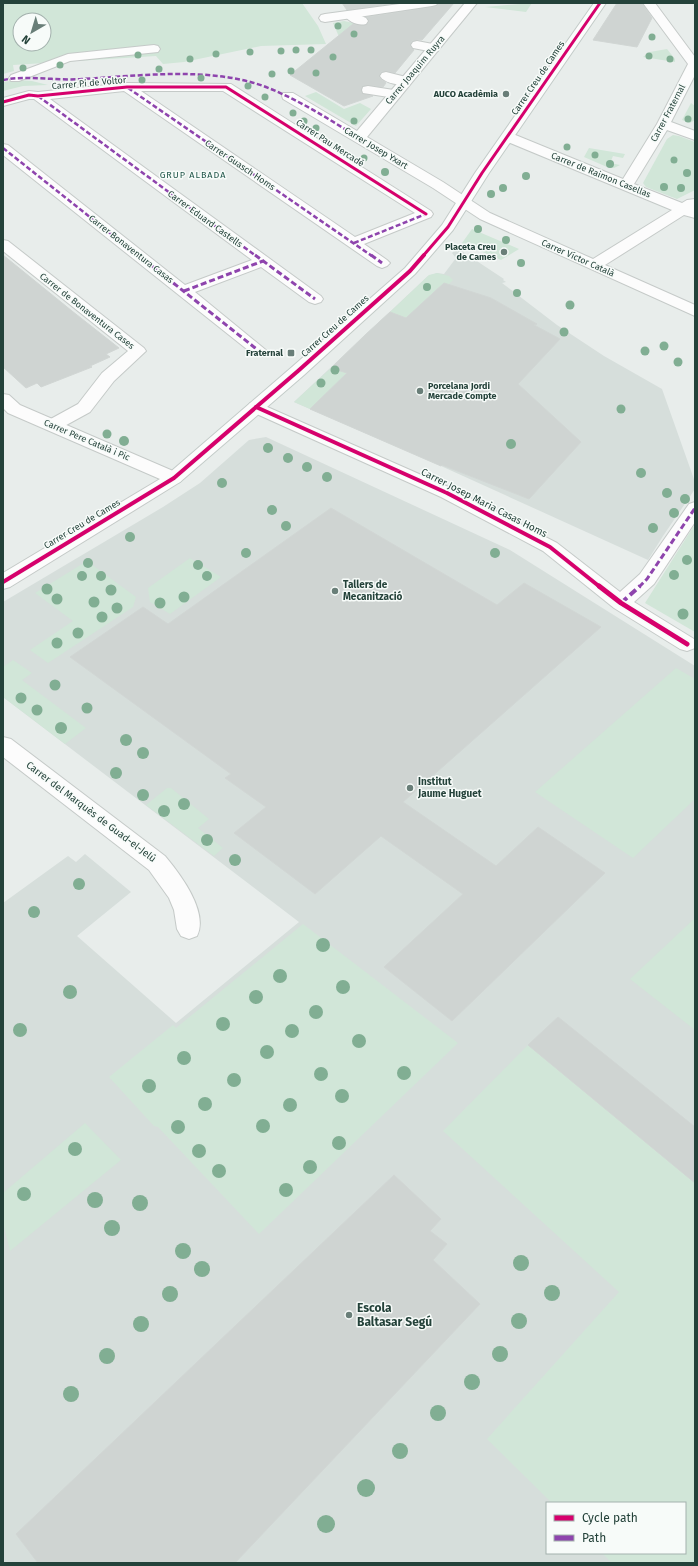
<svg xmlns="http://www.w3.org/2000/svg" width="698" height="1566" viewBox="0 0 698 1566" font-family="'Fira Sans',sans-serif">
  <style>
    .built { fill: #d6dedb; fill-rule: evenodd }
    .green { fill: #d1e6d8; fill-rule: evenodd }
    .building { fill: #cfd4d2; stroke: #d1d6d4 }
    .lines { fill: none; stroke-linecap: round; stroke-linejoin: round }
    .lane-casing { stroke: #c5cac8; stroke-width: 2 }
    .street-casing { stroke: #c5cac8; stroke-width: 2 }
    .secondary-casing { stroke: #c3cbc8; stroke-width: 2 }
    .lane { fill: #fcfcfc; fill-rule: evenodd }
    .street { fill: #fcfcfc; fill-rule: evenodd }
    .secondary { fill: #fcfcfc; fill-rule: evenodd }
    .quiet-far2 { stroke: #8e44ad; stroke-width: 2.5; stroke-dasharray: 5 2.5; stroke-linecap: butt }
    .quiet-far1 { stroke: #8e44ad; stroke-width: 3; stroke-dasharray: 6 3; stroke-linecap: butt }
    .quiet { stroke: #8e44ad; stroke-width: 4; stroke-dasharray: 8 4; stroke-linecap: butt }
    .cycleway-far2-casing { stroke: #f7fbf9; stroke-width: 4.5 }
    .cycleway-far1-casing { stroke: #f7fbf9; stroke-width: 6 }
    .cycleway-casing { stroke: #f7fbf9; stroke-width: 8 }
    .cycleway-far2 { stroke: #d6006c; stroke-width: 3 }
    .cycleway-far1 { stroke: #d6006c; stroke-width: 4 }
    .cycleway { stroke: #d6006c; stroke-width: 5 }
    .tree { fill: #81ae93 }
    .poi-dot { fill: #697e78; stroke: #f7fbf9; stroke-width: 1.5 }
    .labels { text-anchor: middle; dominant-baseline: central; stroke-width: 3; stroke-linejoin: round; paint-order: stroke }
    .far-street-label { font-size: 9px; fill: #24423a; stroke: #f7fbf9 }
    .far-poi-label { font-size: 9px; font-weight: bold; fill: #24423a; stroke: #f7fbf9; text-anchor: end }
    .far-neighbourhood-label { font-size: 9px; letter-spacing: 1px; fill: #1f5548; stroke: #f7fbf9 }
    .street-label { font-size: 10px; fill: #24423a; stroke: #f7fbf9 }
    .poi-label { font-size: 10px; font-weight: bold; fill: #24423a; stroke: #f7fbf9; text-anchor: start }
    .near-poi-label { font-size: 12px; font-weight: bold; fill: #24423a; stroke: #f7fbf9; text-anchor: start }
  </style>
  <rect width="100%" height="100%" fill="#e8edeb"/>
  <g class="built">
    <polygon points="457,248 504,279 503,280 506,282 502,283 557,325 604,356 662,389 695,482 695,489 663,536 648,560 441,466 294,402 428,276 437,273 444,274 456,258 452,253"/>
    <path d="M266 437 510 550 695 666V1552L682 1563H3V903L68 856 76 862 85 854 131 892 77 936 176 1023 299 922 3 697V602L163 507 200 483 249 440ZM547 1503H685V1553H547Z"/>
  </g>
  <g class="green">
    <path d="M3 3H302L318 26 326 44 261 46 184 62 163 64 156 56 13 65 14 71 3 74ZM20 20H44V44H20Z"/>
    <polygon points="532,3 526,12 485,7"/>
    <polygon points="344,21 364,25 340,39 333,23"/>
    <polygon points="667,49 675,59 675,62 643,57 650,52"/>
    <polygon points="16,80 32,81 48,85 23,86 3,91 3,82"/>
    <polygon points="316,92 344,109 360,103 371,109 356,126 305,96"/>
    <polygon points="691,103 695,106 695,120 690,123 682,120"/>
    <polygon points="673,135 679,136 695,142 695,190 677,199 646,187 643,183 667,139"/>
    <polygon points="589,148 625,154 623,158 613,156 610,163 620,165 614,168 607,167 584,157"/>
    <polygon points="472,229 519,249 501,260 462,243"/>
    <polygon points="437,273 449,276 453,280 445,288 439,287 406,318 390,312 429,275"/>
    <polygon points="331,368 347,373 310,409 294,402"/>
    <polygon points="695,524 695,632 645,603"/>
    <polygon points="190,558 221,577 170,614 150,602 148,588"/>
    <polygon points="87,561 136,597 133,607 48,663 30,650 73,621 35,593"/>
    <polygon points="13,660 32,673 22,680 86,728 65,744 3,697 3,667"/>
    <polygon points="676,668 695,679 695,799 633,858 535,792"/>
    <polygon points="167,788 171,788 209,819 198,828 223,848 214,856 146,805"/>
    <polygon points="695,918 695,1030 630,979"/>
    <polygon points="303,924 458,1043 259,1234 158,1127 154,1126 109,1077 173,1025 176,1028"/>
    <polygon points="528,1045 684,1174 695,1162 695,1563 612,1563 602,1553 685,1553 685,1503 552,1503 487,1439 619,1292 443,1131"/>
    <polygon points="85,1123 121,1160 10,1251 3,1222 3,1193"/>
  </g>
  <g class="building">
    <polygon points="342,3 396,3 347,10"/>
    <polygon points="440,3 454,3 422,40 417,40 412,41 410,46 414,50 395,73 386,71 381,72 379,77 386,83 383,87 368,85 362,87 362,93 373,96 344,106 290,75 353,24 366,25 369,22 367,17 432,7 437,6"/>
    <polygon points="617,3 642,3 652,18 637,47 593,40"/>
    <polygon points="3,255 72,311 119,348 106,354 110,357 90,366 92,367 41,387 37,383 26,388 3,367"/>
    <polygon points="444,283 491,298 537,324 534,325 560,339 518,384 581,442 529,499 442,465 441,466 310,409 347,373 331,368 365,335 390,312 406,318"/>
    <polygon points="331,508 497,605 524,583 601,627 403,802 496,866 538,827 605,873 452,1021 384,967 463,894 381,836 315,894 234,833 266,807 225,778 231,774 70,657 143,607 168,624"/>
    <polygon points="558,1017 695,1127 695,1183 528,1045"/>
    <polygon points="394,1175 441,1219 430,1231 447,1244 433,1260 480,1304 235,1563 38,1563 16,1534"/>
  </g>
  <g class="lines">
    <defs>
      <g id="lane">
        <path d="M350 11 366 18 368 21 366 24C358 26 349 22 344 15L346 12Z"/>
        <polygon points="417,41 438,45 440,48 438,51 434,52 413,48 411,45 413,42"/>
        <polygon points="154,45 158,46 160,49 158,52 70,61 19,81 11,81 9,78 11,75 68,54"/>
        <path d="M386 72 410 78 412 81 410 84C402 86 385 84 380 76L382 73Z"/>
        <polygon points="368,86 400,91 401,94 400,97 395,98 363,93 362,90 363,87"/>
        <polygon points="3,240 8,241 144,348 146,351 114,381 90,412 59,429 53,430 47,429 44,425 47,421 78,404 102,373 128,351 3,251"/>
        <path d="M3 737 11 739 165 856C180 874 209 912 197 936L189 939 181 936 177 929 174 910 169 898 149 870 3 757Z"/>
      </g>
      <g id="street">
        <polygon points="407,3 438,3 436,5 432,6 325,22 321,21 319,18 321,15 325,14"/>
        <polygon points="465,3 477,3 367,137 443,182 490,213 593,259 672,210 503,140 501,137 503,134 513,134 623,179 657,124 688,64 643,3 655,3 695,57 695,75 671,122 695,131 695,140 667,130 634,184 682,203 687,200 695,199 695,207 694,208 695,209 695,218 684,215 605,265 695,305 695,316 480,219 433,188 283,99 282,96 283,93 293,93 357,131"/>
        <path d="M127 83 231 84 431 211 433 214 431 217 364 244 387 260 390 263 387 266 382 268 377 266 124 91 50 99 321 296 323 299 321 302 315 304 309 302 261 267 195 292 267 351 265 354 259 356 253 354 3 155V144L8 145 185 285 252 260 34 99H29L3 106V98L29 91 38 92ZM141 91H223L415 213 355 237Z"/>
        <polygon points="3,394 9,395 20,405 180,474 183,478 180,482 10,587 3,589 3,573 160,479 8,413 3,408"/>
        <polygon points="256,402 453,489 557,543 620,592 640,574 689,504 695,502 695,522 654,584 634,602 694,639 695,648 687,651 680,649 614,608 543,551 441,497 250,411 247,407 250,403"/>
      </g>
      <polygon id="secondary" points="594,3 606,3 489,173 453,230 415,274 304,375 180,482 174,484 168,482 165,478 168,474 292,367 405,268 442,225 475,173"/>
    </defs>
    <use href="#lane" class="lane-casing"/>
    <use href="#street" class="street-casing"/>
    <use href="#secondary" class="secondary-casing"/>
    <use href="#lane" class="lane"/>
    <use href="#street" class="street"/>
    <use href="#secondary" class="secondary"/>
    <g class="quiet-far2">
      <path d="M3 80C27 75 56 81 82 79 140 76 210 66 266 87 299 100 329 119 359 138"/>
      <polyline points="128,88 372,256"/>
      <polyline points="38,96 256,256"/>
      <polyline points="3,148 139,256"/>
      <polyline points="354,243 426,214"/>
    </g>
    <g class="quiet-far1">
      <polyline points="138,255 259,351"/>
      <polyline points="255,255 315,299"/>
      <polyline points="371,255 382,263"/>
      <polyline points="184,291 263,261"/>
      <polyline points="639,587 647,579 695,508"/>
    </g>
    <polyline class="quiet" points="621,603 640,586"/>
    <defs>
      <g id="cycleway-far2">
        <polyline points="3,102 29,95 38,96 127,87 226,87 426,214"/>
        <polyline points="423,256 448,227 482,173 600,3"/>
      </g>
      <g id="cycleway-far1">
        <polyline points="256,407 447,493 550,547 600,587"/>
        <polyline points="3,582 174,478 298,371 410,271 424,255"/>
      </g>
      <polyline id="cycleway" points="599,586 621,603 687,644"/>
    </defs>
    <use href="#cycleway-far2" class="cycleway-far2-casing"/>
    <use href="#cycleway-far1" class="cycleway-far1-casing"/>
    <use href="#cycleway" class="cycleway-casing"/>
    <use href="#cycleway-far2" class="cycleway-far2"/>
    <use href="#cycleway-far1" class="cycleway-far1"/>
    <use href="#cycleway" class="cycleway"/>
  </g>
  <g class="tree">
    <circle cx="338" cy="26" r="3.5"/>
    <circle cx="354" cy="34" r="3.5"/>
    <circle cx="652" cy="37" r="3.5"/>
    <circle cx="296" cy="50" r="3.5"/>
    <circle cx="311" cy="50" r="3.5"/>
    <circle cx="281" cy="51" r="3.5"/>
    <circle cx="250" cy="52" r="3.5"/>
    <circle cx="216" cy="54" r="3.5"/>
    <circle cx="138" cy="55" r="3.5"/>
    <circle cx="649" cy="56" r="3.5"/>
    <circle cx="333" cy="57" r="3.5"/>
    <circle cx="190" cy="59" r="3.5"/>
    <circle cx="670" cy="59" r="3.5"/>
    <circle cx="60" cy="65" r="3.5"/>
    <circle cx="23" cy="68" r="3.5"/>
    <circle cx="159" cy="69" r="3.5"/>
    <circle cx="291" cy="71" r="3.5"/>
    <circle cx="316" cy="73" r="3.5"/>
    <circle cx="272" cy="74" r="3.5"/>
    <circle cx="201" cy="78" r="3.5"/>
    <circle cx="142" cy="80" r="3.5"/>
    <circle cx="82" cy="83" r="3.5"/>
    <circle cx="248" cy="86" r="3.5"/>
    <circle cx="265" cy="97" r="3.5"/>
    <circle cx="293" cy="113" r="3.5"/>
    <circle cx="688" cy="119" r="3.5"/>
    <circle cx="304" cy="121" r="3.5"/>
    <circle cx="354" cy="121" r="3.5"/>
    <circle cx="316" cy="128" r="3.5"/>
    <circle cx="567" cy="147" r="3.5"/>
    <circle cx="595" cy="155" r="3.5"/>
    <circle cx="364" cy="158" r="3.5"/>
    <circle cx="674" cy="160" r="3.5"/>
    <circle cx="610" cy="164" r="4"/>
    <circle cx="385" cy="172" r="4"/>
    <circle cx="687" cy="173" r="4"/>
    <circle cx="526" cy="176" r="4"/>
    <circle cx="664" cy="187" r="4"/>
    <circle cx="503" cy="188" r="4"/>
    <circle cx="681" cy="188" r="4"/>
    <circle cx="491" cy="194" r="4"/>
    <circle cx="478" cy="229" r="4"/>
    <circle cx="506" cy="240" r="4"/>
    <circle cx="521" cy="263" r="4"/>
    <circle cx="427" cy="287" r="4"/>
    <circle cx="517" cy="293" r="4"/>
    <circle cx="570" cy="305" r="4.5"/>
    <circle cx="564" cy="332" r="4.5"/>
    <circle cx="664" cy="346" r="4.5"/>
    <circle cx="645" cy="351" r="4.5"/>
    <circle cx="678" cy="362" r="4.5"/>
    <circle cx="335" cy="370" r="4.5"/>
    <circle cx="321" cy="383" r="4.5"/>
    <circle cx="621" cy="409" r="4.5"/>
    <circle cx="107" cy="434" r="4.5"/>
    <circle cx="124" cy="441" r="5"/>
    <circle cx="511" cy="444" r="5"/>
    <circle cx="268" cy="448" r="5"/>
    <circle cx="288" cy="458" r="5"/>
    <circle cx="307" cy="467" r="5"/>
    <circle cx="641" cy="473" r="5"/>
    <circle cx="327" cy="477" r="5"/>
    <circle cx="222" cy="483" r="5"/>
    <circle cx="667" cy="493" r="5"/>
    <circle cx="685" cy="499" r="5"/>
    <circle cx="272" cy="510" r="5"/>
    <circle cx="674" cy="513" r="5"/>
    <circle cx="286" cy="526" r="5"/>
    <circle cx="653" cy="528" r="5"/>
    <circle cx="130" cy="537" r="5"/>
    <circle cx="246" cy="553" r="5"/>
    <circle cx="495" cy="553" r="5"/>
    <circle cx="687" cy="560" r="5"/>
    <circle cx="88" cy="563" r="5"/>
    <circle cx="198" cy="565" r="5"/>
    <circle cx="674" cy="575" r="5"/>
    <circle cx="82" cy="576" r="5"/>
    <circle cx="101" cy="576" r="5"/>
    <circle cx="207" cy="576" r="5"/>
    <circle cx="47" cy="589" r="5.5"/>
    <circle cx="111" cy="590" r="5.5"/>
    <circle cx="184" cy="597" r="5.5"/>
    <circle cx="57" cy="599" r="5.5"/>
    <circle cx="94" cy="602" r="5.5"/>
    <circle cx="160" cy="603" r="5.5"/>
    <circle cx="117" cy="608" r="5.5"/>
    <circle cx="683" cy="614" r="5.5"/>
    <circle cx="102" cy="617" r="5.5"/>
    <circle cx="78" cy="633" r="5.5"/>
    <circle cx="57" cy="643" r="5.5"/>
    <circle cx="55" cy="685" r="5.5"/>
    <circle cx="21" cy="698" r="5.5"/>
    <circle cx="87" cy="708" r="5.5"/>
    <circle cx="37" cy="710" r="5.5"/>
    <circle cx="61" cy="728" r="6"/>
    <circle cx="126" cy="740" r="6"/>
    <circle cx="143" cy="753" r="6"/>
    <circle cx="116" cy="773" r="6"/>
    <circle cx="143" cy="795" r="6"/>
    <circle cx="184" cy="804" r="6"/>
    <circle cx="164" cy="811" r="6"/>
    <circle cx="207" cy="840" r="6"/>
    <circle cx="235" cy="860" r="6"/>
    <circle cx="79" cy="884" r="6"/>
    <circle cx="34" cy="912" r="6"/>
    <circle cx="323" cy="945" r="7"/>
    <circle cx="280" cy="976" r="7"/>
    <circle cx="343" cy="987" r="7"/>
    <circle cx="70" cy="992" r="7"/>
    <circle cx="256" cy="997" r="7"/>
    <circle cx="316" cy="1012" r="7"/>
    <circle cx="223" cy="1024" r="7"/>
    <circle cx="20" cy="1030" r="7"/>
    <circle cx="292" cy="1031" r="7"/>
    <circle cx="359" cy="1041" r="7"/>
    <circle cx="267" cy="1052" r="7"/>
    <circle cx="184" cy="1058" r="7"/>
    <circle cx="404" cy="1073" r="7"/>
    <circle cx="321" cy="1074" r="7"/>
    <circle cx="234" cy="1080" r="7"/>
    <circle cx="149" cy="1086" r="7"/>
    <circle cx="342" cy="1096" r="7"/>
    <circle cx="205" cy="1104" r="7"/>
    <circle cx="290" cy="1105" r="7"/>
    <circle cx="263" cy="1126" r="7"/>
    <circle cx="178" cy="1127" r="7"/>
    <circle cx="339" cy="1143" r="7"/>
    <circle cx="75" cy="1149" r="7"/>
    <circle cx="199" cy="1151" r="7"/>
    <circle cx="310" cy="1167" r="7"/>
    <circle cx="219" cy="1171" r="7"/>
    <circle cx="286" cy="1190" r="7"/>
    <circle cx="24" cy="1194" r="7"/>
    <circle cx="95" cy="1200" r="8"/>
    <circle cx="140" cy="1203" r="8"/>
    <circle cx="112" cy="1228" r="8"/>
    <circle cx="183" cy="1251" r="8"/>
    <circle cx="521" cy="1263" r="8"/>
    <circle cx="202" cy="1269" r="8"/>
    <circle cx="552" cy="1293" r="8"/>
    <circle cx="170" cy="1294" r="8"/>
    <circle cx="519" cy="1321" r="8"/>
    <circle cx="141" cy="1324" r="8"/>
    <circle cx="500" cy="1354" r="8"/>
    <circle cx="107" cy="1356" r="8"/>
    <circle cx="472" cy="1382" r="8"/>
    <circle cx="71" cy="1394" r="8"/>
    <circle cx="438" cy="1413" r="8"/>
    <circle cx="400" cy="1451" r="8"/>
    <circle cx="366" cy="1488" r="9"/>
    <circle cx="326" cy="1524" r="9"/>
  </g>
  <g class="poi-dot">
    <circle cx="506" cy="94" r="4"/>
    <circle cx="504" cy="252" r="4"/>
    <rect x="287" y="349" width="8" height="8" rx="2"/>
    <circle cx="420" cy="391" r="4"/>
    <circle cx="335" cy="591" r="4"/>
    <circle cx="410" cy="788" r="4"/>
    <circle cx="349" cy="1315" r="4"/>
  </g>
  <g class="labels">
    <g class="far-street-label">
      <text transform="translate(415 70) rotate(-50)">Carrer Joaquim Ruyra</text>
      <text transform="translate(538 78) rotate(-56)">Carrer Creu de Cames</text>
      <text transform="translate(89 83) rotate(-5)">Carrer Pi de Voltor</text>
      <text transform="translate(668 113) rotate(-62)">Carrer Fraternal</text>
      <text transform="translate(330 143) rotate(33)">Carrer Pau Mercadé</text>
      <text transform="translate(376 148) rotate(31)">Carrer Josep Yxart</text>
      <text transform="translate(240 165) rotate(34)">Carrer Guasch Homs</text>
      <text transform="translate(601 175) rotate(22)">Carrer de Raimon Casellas</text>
      <text transform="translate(205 219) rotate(36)">Carrer Eduard Castells</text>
      <text transform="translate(131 249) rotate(38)">Carrer Bonaventura Casas</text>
      <text transform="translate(578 258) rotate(24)">Carrer Víctor Català</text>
      <text transform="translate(87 311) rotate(38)">Carrer de Bonaventura Cases</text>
      <text transform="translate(335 326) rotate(-42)">Carrer Creu de Cames</text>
      <text transform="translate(87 440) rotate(23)">Carrer Pere Català i Pic</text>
      <text transform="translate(82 524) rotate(-31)">Carrer Creu de Cames</text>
    </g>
    <g class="far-poi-label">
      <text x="498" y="94">AUCO Acadèmia</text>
      <text x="496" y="247">Placeta Creu<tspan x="496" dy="10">de Cames</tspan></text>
      <text x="283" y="353">Fraternal</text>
      <text x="428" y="386" text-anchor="start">Porcelana Jordi<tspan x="428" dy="10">Mercade Compte</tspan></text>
    </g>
    <g class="far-neighbourhood-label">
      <text x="193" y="175">GRUP ALBADA</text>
    </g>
    <g class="street-label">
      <text transform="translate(484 503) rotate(27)">Carrer Josep Maria Casas Homs</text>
      <text transform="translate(91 812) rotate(37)">Carrer del Marquès de Guad-el-Jelú</text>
    </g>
    <g class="poi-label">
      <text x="343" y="585">Tallers de<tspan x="343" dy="12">Mecanització</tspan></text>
      <text x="418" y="782">Institut<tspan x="418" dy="12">Jaume Huguet</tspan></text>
    </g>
    <g class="near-poi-label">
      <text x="357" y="1308">Escola<tspan x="357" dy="14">Baltasar Segú</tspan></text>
    </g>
  </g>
  <rect width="698" height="1566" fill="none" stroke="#24423a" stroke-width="8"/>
  <rect x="546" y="1502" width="140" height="52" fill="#f7fbf9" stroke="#a3b1ad"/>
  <rect x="554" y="1515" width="20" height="6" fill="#d6006c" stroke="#a3b1ad"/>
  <text x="582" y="1522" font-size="12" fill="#24423a">Cycle path</text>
  <rect x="554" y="1535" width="20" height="6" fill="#8e44ad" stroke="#a3b1ad"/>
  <text x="582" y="1542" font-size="12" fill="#24423a">Path</text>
  <g transform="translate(32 32) rotate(218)"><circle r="19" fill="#f7fbf9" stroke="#a3b1ad"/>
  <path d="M0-3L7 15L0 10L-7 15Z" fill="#697e78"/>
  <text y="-6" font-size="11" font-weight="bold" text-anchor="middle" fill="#24423a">N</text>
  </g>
</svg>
